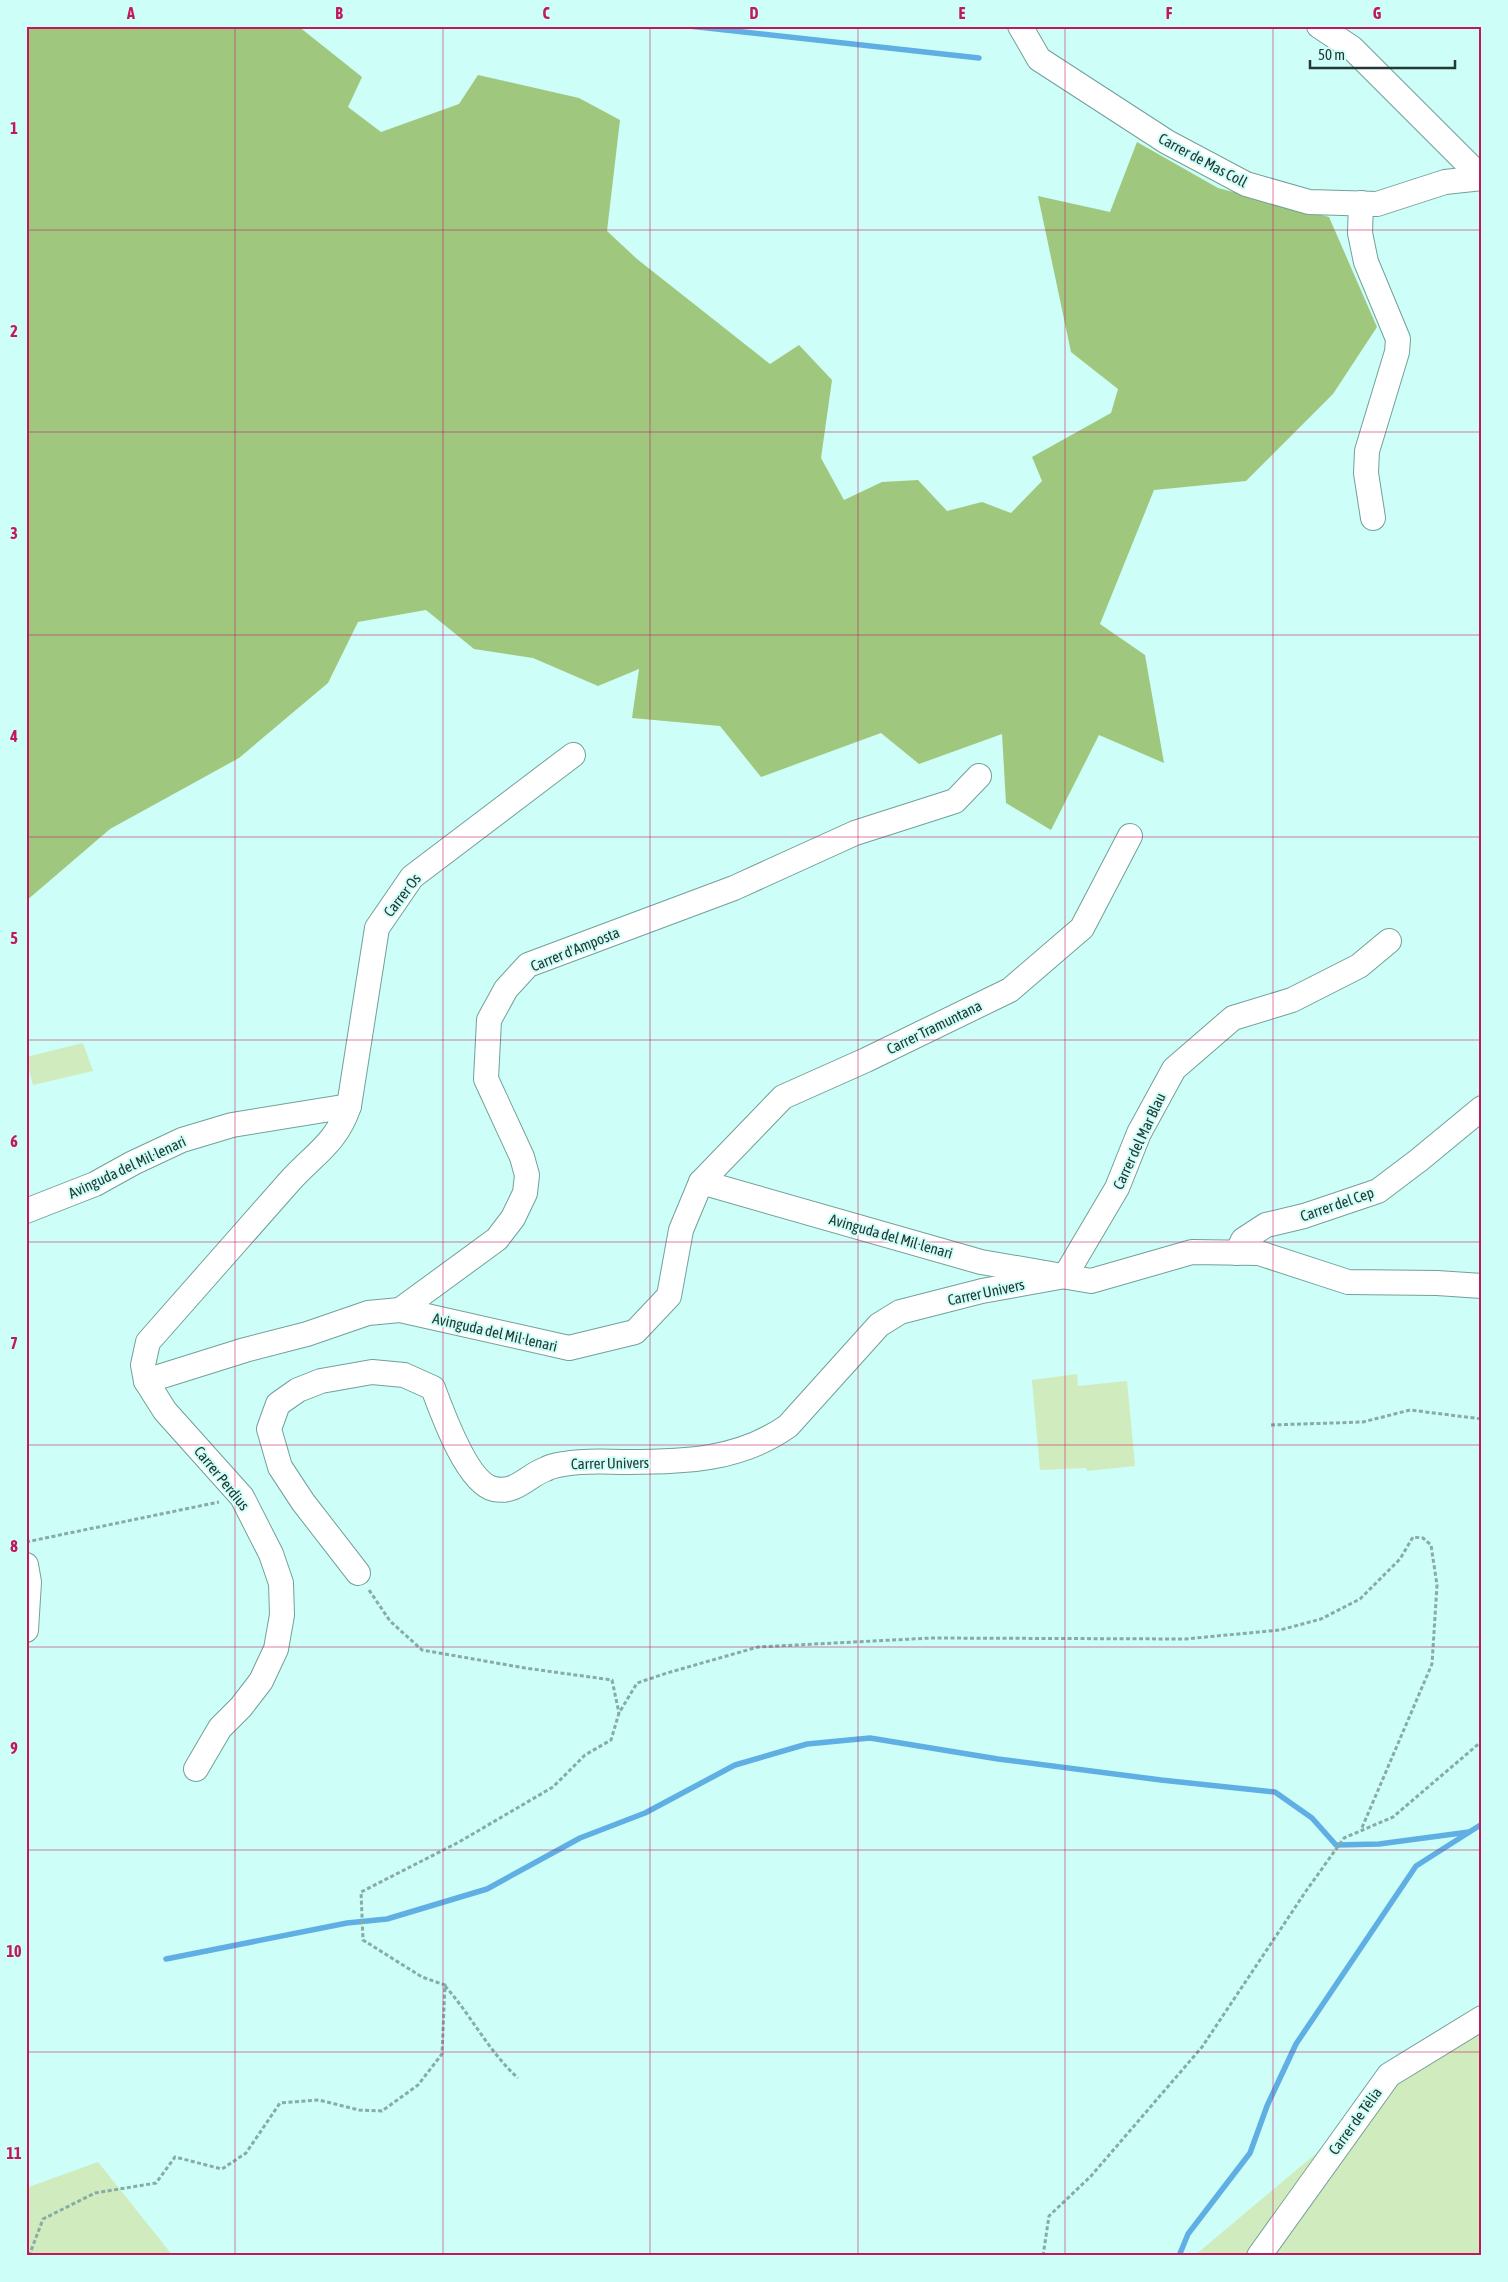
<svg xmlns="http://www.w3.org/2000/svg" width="1508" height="2282" viewBox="0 0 1508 2282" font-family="'Asap Condensed',sans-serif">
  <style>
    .green { fill: #d0ebbd }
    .forest { fill: #9fc87e }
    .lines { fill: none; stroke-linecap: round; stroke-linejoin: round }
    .stream { stroke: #60afe4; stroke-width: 5.5 }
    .minor-casing { stroke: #73a09a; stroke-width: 26 }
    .path { stroke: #87aca6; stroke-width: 3; stroke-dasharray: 4 2.5; stroke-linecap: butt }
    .minor { stroke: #fff; stroke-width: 24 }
    .grid { fill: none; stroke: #c2185b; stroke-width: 1; stroke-opacity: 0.55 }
    .labels { text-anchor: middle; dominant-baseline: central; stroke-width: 4; stroke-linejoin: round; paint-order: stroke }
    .street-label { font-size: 15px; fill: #243835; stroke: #cdfef7 }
    .neatline { fill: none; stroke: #c2185b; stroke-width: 2 }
    .grid-label { font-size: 16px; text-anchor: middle; font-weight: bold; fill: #c2185b }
  </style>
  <rect width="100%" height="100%" fill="#cdfef7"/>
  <g class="green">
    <polygon points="83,1043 93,1071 33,1085 26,1057"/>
    <polygon points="1077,1374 1078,1386 1127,1381 1135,1466 1087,1471 1086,1468 1040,1470 1032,1380"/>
    <polygon points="1482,2014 1480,2256 1194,2256"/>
    <polygon points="98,2162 173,2256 26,2256 26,2188"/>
  </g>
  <polygon class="forest" points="26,26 298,26 362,77 348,107 381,132 459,104 478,75 579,98 620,120 607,231 637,259 770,364 799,345 832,380 821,458 844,500 882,482 918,480 947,511 982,502 1011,513 1042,481 1032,457 1111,413 1118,389 1071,352 1038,196 1110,212 1137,142 1218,188 1329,217 1377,327 1333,394 1246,481 1154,490 1100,624 1145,655 1164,763 1099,735 1051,830 1006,803 1002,734 919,764 881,733 761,777 720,726 632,718 639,669 598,686 533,658 474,649 426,610 358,622 328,683 239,758 110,829 26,901"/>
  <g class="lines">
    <g class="stream">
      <polyline points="689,26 979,58"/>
      <polyline points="166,1959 347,1923 387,1919 487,1889 580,1838 645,1813 735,1765 807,1744 870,1738 998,1759 1161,1780 1275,1792 1312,1818 1336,1845 1379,1844 1469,1832"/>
      <polyline points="1179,2256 1188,2234 1250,2153 1267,2106 1296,2044 1416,1866 1482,1824"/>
    </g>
    <defs>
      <g id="minor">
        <polyline points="1020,26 1039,59 1167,142 1246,184 1309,202 1377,204 1445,182 1482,178"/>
        <polyline points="1319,26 1352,48 1482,178"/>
        <polyline points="1361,203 1360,233 1366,262 1398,339 1397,352 1367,451 1366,473 1373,518"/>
        <polyline points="349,1106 377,928 412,877 573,755"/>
        <polyline points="701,1182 783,1097 866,1060 1010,990 1082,928 1130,836"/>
        <path d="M26 1211 95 1184 133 1163 182 1140 232 1125 349 1106C336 1144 314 1154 289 1182 242 1235 195 1289 148 1342L143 1365 146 1381 245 1350 307 1334 368 1313 400 1310 569 1348 635 1332 669 1296 681 1230 701 1182 981 1262 1091 1281 1192 1252 1259 1253 1348 1282 1437 1283 1482 1286"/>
        <polyline points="1237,1253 1243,1240 1266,1225 1304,1216 1378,1191 1419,1160 1482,1108"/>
        <polyline points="400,1310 497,1239 513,1218 525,1193 527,1175 522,1157 486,1079 489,1020 506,989 528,965 734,888 855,833 955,801 979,776"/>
        <polyline points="146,1381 165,1411 242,1497 271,1554 281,1583 282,1615 276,1649 261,1681 241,1707 220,1728 196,1769"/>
        <polyline points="26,1565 29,1582 26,1630"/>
        <path d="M358 1573 303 1502 280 1467 269 1429 278 1404 298 1390 321 1381 372 1372 404 1375 433 1388C442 1412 467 1483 494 1489 516 1494 528 1475 546 1469 551 1466 558 1465 564 1464 586 1460 606 1462 628 1462 685 1462 740 1460 788 1426L879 1325 900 1312 982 1291 1065 1276 1117 1188 1139 1133 1174 1069 1233 1018 1292 1000 1359 966 1389 941"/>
        <polyline points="1259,2256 1389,2075 1482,2018"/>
      </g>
    </defs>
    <use href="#minor" class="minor-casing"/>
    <g class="path">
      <polyline points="1271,1425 1363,1422 1410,1410 1482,1419"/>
      <polyline points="26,1542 219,1502"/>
      <polyline points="369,1590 390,1621 422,1650 525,1668 612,1680 619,1713"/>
      <path d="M445 1986C471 2015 489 2052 518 2078"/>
      <polyline points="29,2256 43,2219 95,2193 156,2183 175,2157 222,2169 246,2153 280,2103 319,2100 359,2110 382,2111 418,2085 442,2054 445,1985 422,1977 363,1940 361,1892 459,1842 553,1787 585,1755 611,1740 619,1713 637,1683 667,1673 758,1647 931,1638 1185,1639 1280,1630 1321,1619 1360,1599 1400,1559 1413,1537 1423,1538 1431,1545 1437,1585 1432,1664 1361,1830"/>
      <polyline points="1043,2256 1049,2216 1091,2176 1202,2047 1306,1891 1344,1838 1393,1817 1482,1741"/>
    </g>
    <use href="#minor" class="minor"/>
  </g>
  <path class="grid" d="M235 26V2256M443 26V2256M650 26V2256M858 26V2256M1065 26V2256M1273 26V2256M26 230H1482M26 432H1482M26 635H1482M26 837H1482M26 1040H1482M26 1242H1482M26 1445H1482M26 1647H1482M26 1850H1482M26 2052H1482"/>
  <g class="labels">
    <g class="street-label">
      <text transform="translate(1203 160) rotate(28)">Carrer de Mas Coll</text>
      <text transform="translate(402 895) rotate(-52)">Carrer Os</text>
      <text transform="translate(575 949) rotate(-22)">Carrer d'Amposta</text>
      <text transform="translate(934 1027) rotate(-26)">Carrer Tramuntana</text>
      <text transform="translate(1139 1141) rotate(-65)">Carrer del Mar Blau</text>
      <text transform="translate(127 1167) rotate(-25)">Avinguda del Mil·lenari</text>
      <text transform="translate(1337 1204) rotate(-19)">Carrer del Cep</text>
      <text transform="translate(891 1236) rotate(16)">Avinguda del Mil·lenari</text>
      <text transform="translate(986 1292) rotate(-12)">Carrer Univers</text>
      <text transform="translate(495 1332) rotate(13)">Avinguda del Mil·lenari</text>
      <text transform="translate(610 1463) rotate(-1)">Carrer Univers</text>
      <text transform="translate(222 1478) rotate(51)">Carrer Perdius</text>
      <text transform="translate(1355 2121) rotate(-54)">Carrer de Tèlia</text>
    </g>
  </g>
  <rect width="1508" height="2282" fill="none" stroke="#cdfef7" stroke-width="55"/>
  <path d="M1310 60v8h145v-8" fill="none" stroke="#243835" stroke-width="2.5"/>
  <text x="1318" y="60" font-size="15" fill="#243835" stroke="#cdfef7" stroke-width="4" paint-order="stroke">50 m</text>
  <rect x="28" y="28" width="1452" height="2226" class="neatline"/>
  <g class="grid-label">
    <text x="131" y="19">A</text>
    <text x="339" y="19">B</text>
    <text x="546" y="19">C</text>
    <text x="754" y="19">D</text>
    <text x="962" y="19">E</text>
    <text x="1169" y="19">F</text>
    <text x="1377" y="19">G</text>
    <text x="14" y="134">1</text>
    <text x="14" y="337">2</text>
    <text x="14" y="539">3</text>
    <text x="14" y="742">4</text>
    <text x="14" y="944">5</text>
    <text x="14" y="1147">6</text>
    <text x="14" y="1349">7</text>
    <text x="14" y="1552">8</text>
    <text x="14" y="1754">9</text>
    <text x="14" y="1957">10</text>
    <text x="14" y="2159">11</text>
  </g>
</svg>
